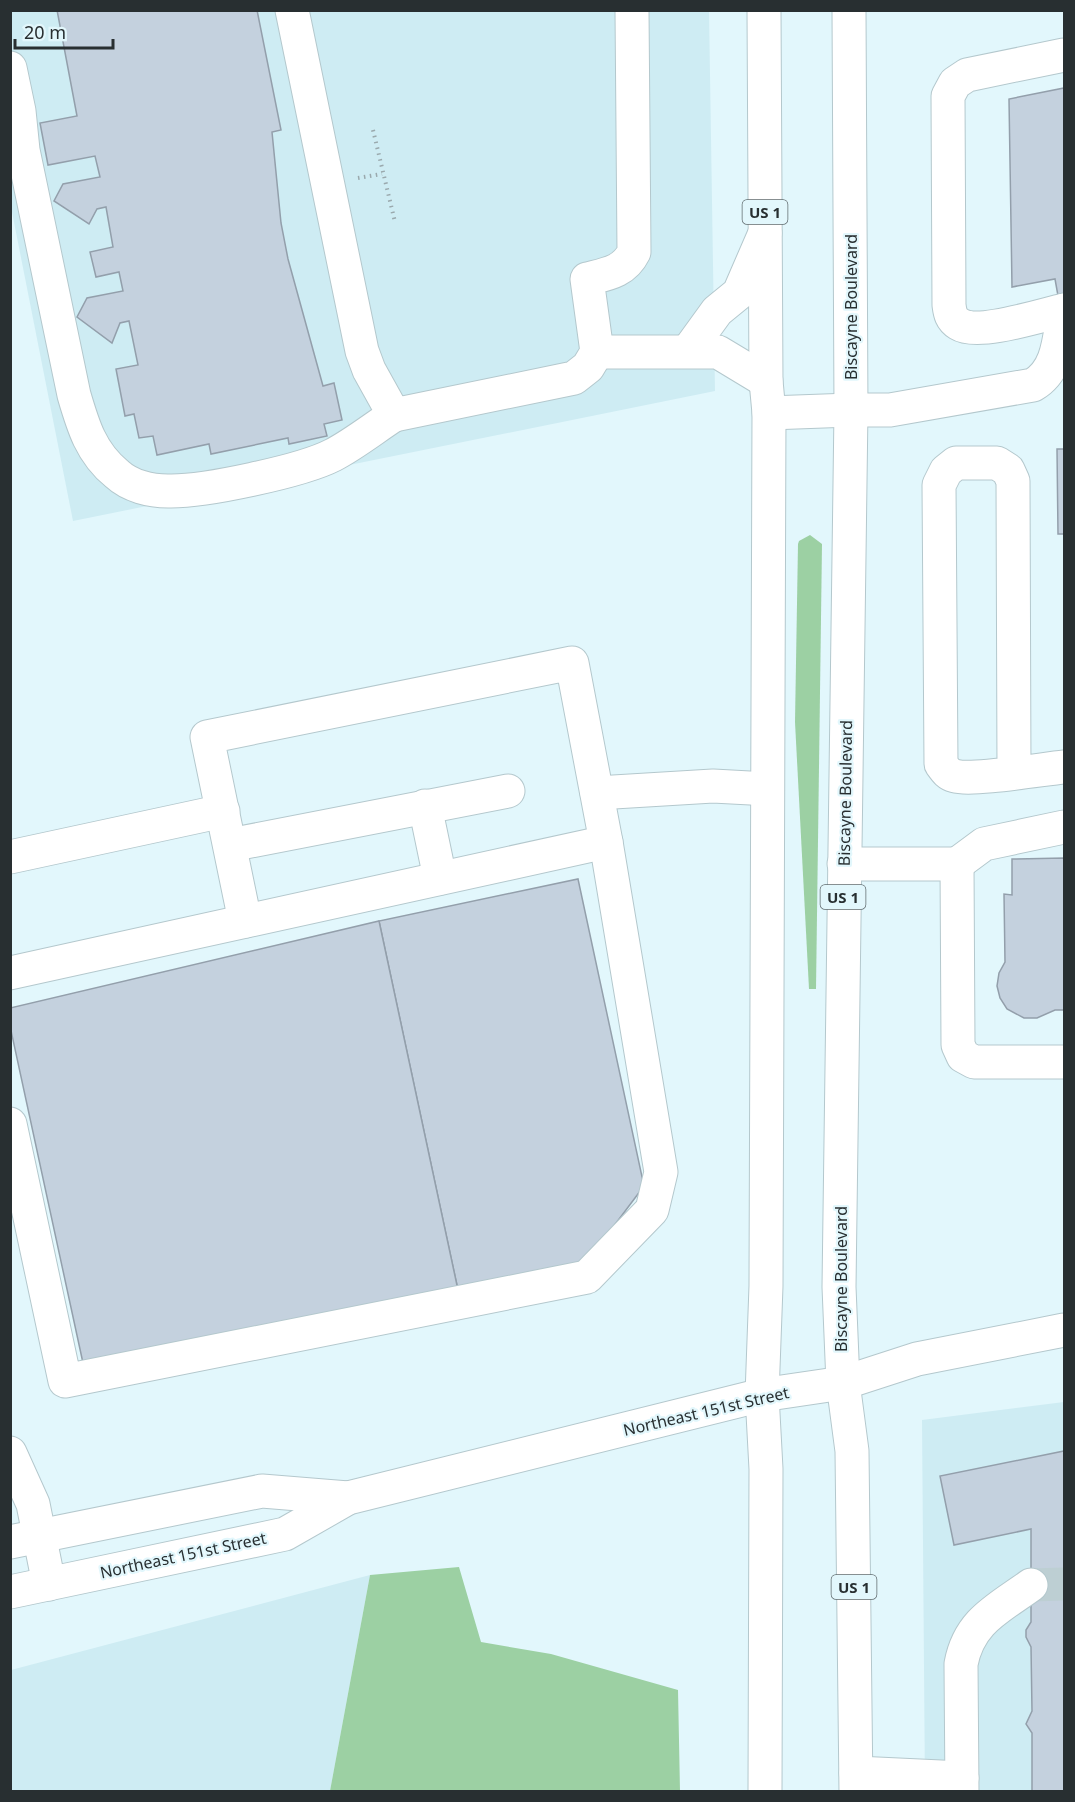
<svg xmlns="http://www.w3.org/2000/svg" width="1075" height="1802" viewBox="0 0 1075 1802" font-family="'Noto Sans',sans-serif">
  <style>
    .built { fill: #ceecf3 }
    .green { fill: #9cd0a3 }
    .building { fill: #c4d1de; stroke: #939fab; stroke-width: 1.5 }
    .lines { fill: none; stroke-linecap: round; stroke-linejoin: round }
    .minor-tunnel { stroke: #bdcfd3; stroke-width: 33; stroke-dasharray: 33 16; stroke-linecap: butt }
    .minor-casing { stroke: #b4c8cd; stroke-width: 35 }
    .major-casing { stroke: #b4c8cd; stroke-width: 35 }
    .path { stroke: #9aa9ad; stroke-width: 4; stroke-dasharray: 1.5 4.5; stroke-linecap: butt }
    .minor { stroke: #fff; stroke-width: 33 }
    .major { stroke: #fff; stroke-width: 33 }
    .labels { text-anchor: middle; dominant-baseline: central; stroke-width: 4.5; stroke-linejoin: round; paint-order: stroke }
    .shield { fill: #e2f7fc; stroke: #606b6e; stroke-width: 1.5 }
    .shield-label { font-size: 15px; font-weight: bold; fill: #282f31 }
    .street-label { font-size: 16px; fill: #282f31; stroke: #e2f7fc }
  </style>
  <rect width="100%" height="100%" fill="#e2f7fc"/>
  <g class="built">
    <polygon points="10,11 709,11 715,391 73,521 11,207"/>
    <polygon points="1064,1402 1064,1791 925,1791 922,1420"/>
    <polygon points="370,1575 330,1791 11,1792 11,1670"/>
  </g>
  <g class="green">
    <polygon points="810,535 822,544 816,989 809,989 795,722 798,544 799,541"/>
    <polygon points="459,1567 481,1642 551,1654 678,1690 680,1791 330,1791 370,1575"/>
  </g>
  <g class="building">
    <polygon points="57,10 257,10 281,130 272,132 281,223 288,259 323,386 334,383 342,420 324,424 327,436 289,444 288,438 211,454 209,444 157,455 153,436 139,438 134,414 125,416 116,369 138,365 129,321 120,323 112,343 77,317 87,298 123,291 119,272 96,277 90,252 113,247 106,207 97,209 89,224 54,201 63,184 100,177 95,156 48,165 40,123 77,116"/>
    <polygon points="1064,88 1064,306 1060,307 1055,279 1012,287 1009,99"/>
    <polygon points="1057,449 1064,449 1064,534 1058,534"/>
    <polygon points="1064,858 1064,1010 1055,1010 1037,1018 1024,1018 1007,1009 1000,998 997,986 999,973 1005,962 1004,894 1012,895 1012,859"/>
    <polygon points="578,879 644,1186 586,1263 458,1290 379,921"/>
    <polygon points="379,921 458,1290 83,1363 10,1026 10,1008"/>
    <polygon points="1064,1451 1064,1792 1032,1792 1032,1733 1026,1724 1032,1711 1031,1647 1026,1637 1026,1630 1031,1622 1031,1529 954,1545 940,1476"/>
  </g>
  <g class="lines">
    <polyline class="minor-tunnel" points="1031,1585 1064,1584"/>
    <defs>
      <g id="minor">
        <path d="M292 10 362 351 369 370 394 415 574 378 588 367 597 352 587 279C607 274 624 272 634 252L632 10"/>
        <path d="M1064 55 967 75 955 83 948 96 949 305C950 313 951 319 959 324 978 336 1042 315 1064 310"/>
        <path d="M10 68 19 111 23 150 74 395C83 426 91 453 117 474 130 486 150 491 168 491 203 492 302 471 333 455 354 444 374 428 394 415"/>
        <polyline points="688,351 717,311 739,293 765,233"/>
        <polyline points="597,352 718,352 766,381"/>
        <path d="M851 410H890L1033 385C1059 370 1059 338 1064 310"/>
        <path d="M1014 772 1013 481 1008 470 997 463H956L946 471 939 485 941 764C946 771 948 774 955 776 972 781 1043 769 1064 767"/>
        <polyline points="597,793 713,786 767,789"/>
        <polyline points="425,806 440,878"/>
        <polyline points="230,845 508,791"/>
        <polyline points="10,857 223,811"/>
        <polyline points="844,864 957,864 958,1045 963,1056 974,1062 1064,1062"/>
        <polyline points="957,864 984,844 1064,827"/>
        <polyline points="10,973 606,842"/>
        <polyline points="10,1124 65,1381 587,1277 652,1210 661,1172 606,842 572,663 207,737 245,921"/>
        <polyline points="10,1453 33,1504 49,1584"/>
        <polyline points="10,1542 262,1491 348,1498"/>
        <polyline points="10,1592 285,1534 348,1498 762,1395 843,1383 917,1359 1064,1330"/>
        <polyline points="856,1773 962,1778"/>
        <path d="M962 1792 961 1664C969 1621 998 1609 1031 1585"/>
      </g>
      <g id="major">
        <polyline points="764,10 766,381 769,413 766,1286 762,1395 766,1469 765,1792"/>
        <polyline points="849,10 851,410 839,1287 843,1383 852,1451 856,1792"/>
        <polyline points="769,413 851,410"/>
      </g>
    </defs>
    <use href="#minor" class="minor-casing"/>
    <use href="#major" class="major-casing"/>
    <g class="path">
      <polyline points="373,130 395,222"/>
      <polyline points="358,178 382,174"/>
    </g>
    <use href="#minor" class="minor"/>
    <use href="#major" class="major"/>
  </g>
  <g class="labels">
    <g class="shield">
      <rect x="742.5" y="200" width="45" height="24" rx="4.5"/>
      <rect x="820.5" y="885" width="45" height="24" rx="4.5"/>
      <rect x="831.5" y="1575" width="45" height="24" rx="4.5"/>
    </g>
    <g class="shield-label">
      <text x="765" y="212">US 1</text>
      <text x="843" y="897">US 1</text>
      <text x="854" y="1587">US 1</text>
    </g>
    <g class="street-label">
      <text transform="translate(851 307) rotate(-90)">Biscayne Boulevard</text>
      <text transform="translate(845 793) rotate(-89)">Biscayne Boulevard</text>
      <text transform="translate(841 1279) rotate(-90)">Biscayne Boulevard</text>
      <text transform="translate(706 1411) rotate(-13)">Northeast 151st Street</text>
      <text transform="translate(183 1555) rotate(-12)">Northeast 151st Street</text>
    </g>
  </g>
  <rect width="1075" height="1802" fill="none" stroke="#282f31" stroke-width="24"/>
  <path d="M15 39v9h98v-9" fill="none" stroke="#282f31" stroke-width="3"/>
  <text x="24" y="39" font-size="18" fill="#282f31" stroke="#e2f7fc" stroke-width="4.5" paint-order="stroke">20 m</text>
</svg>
